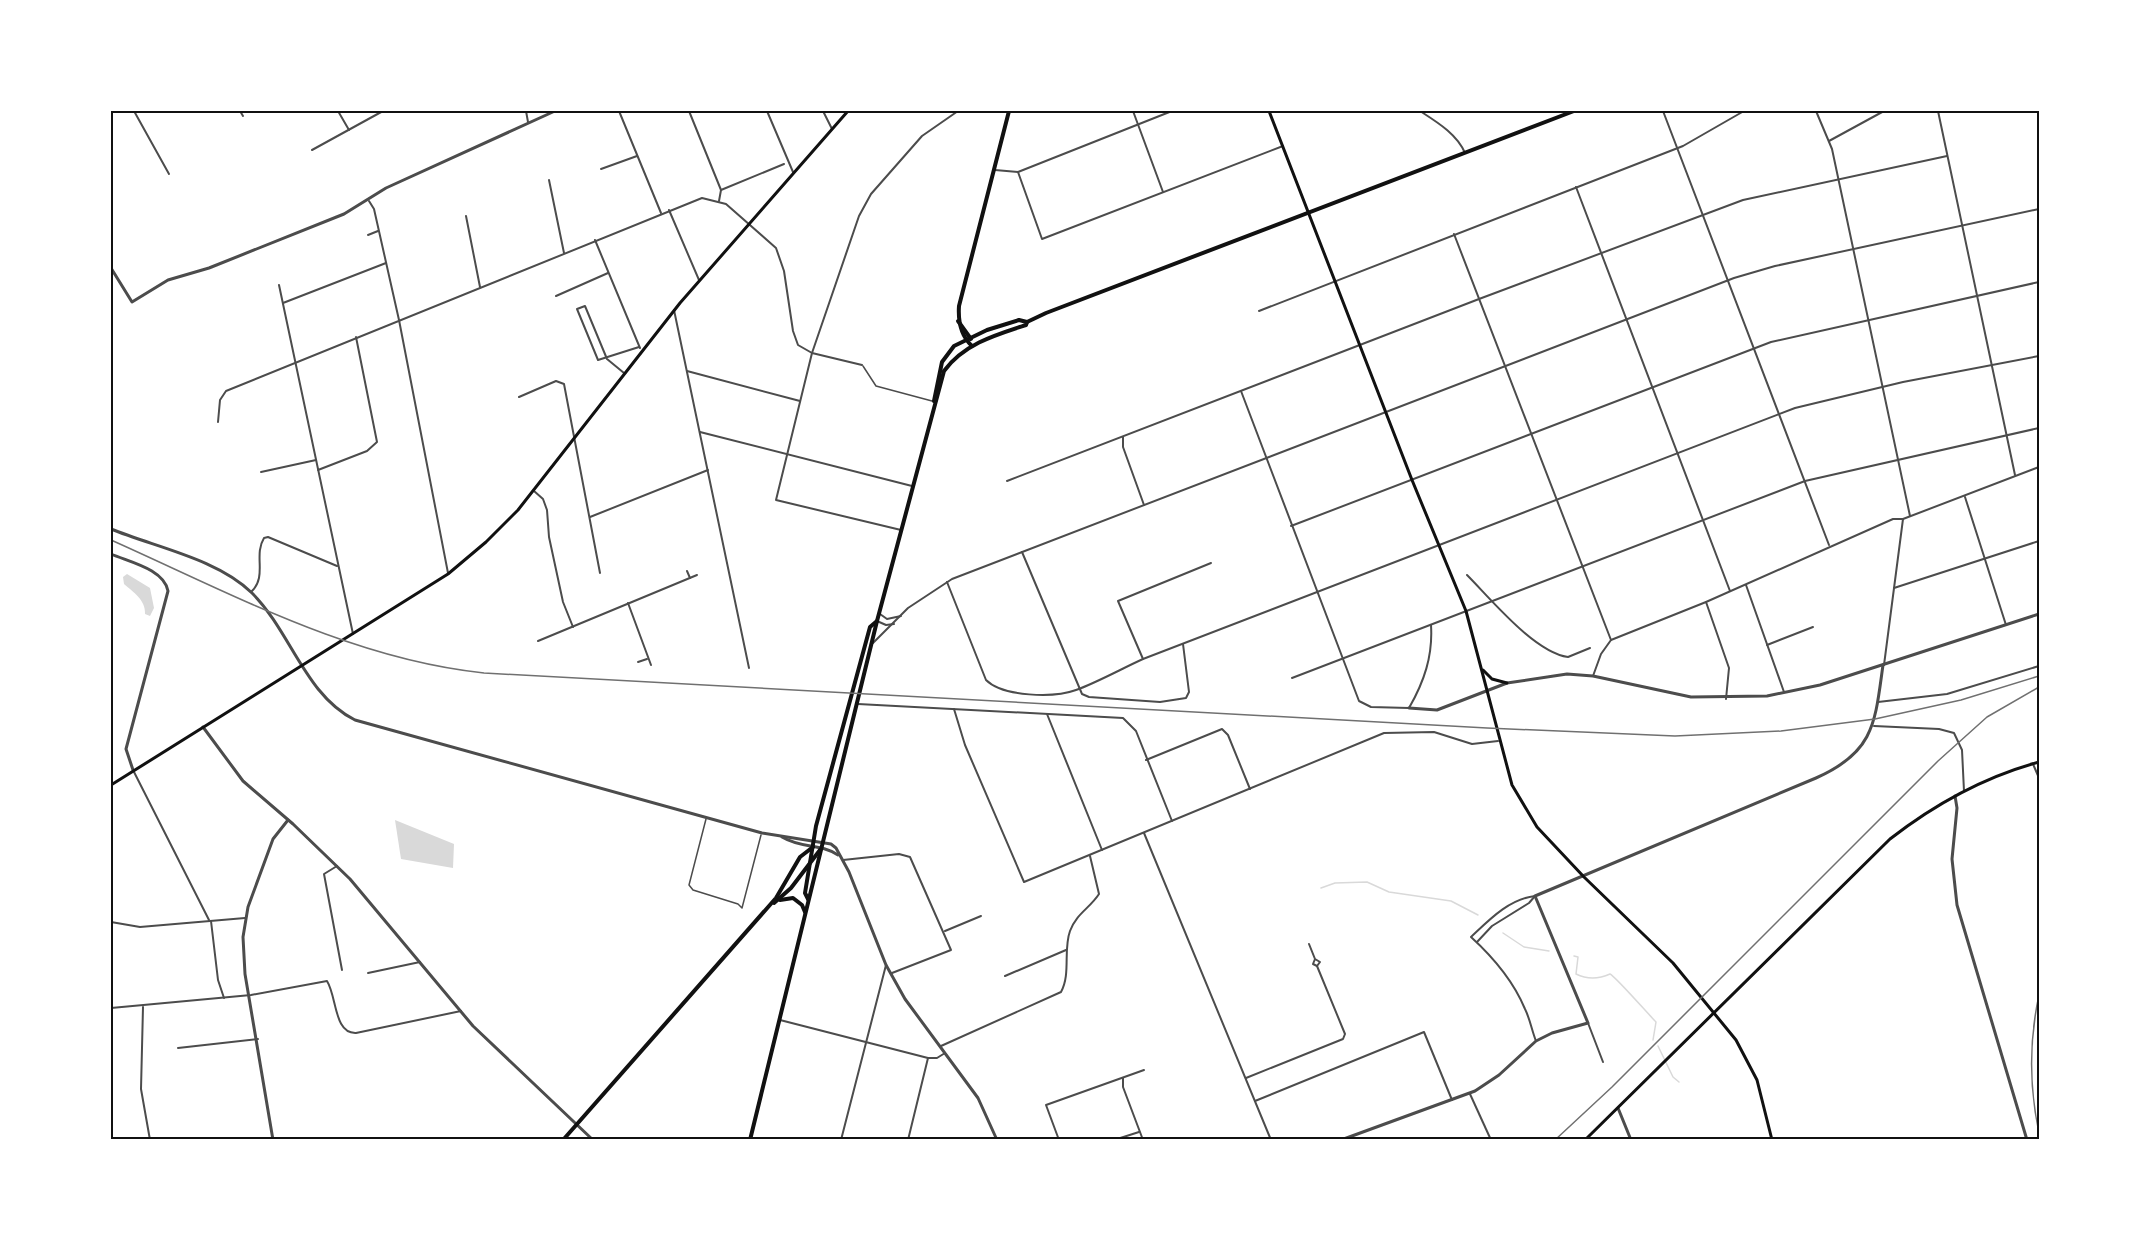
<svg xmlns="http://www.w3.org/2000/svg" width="2150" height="1251" viewBox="0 0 2150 1251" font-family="Overpass,sans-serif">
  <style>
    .water { fill: #d9d9d9 }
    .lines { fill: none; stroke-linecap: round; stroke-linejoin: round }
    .stream { stroke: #d9d9d9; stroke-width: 1.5 }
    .service { stroke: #4c4c4c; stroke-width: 1.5 }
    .minor { stroke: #4c4c4c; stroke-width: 2 }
    .tertiary { stroke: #4c4c4c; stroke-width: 3 }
    .secondary { stroke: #111; stroke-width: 3 }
    .primary { stroke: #111; stroke-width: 4 }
    .rail { stroke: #707070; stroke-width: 1.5 }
    .neatline { fill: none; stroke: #111; stroke-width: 2 }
  </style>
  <rect width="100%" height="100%" fill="#fff"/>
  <g class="water">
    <path d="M127 574 150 588 154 608 150 616 145 614C146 600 133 592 124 584L123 577Z"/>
    <polygon points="395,820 454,844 453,868 401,859"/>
  </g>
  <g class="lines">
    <g class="stream">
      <polyline points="1321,888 1335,883 1367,882 1389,892 1451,901 1478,915"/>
      <polyline points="1503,933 1524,947 1549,951"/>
      <path d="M1574 956 1578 957 1576 974C1588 980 1599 979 1610 974 1615 976 1649 1015 1656 1022L1653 1040"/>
      <polyline points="1658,1046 1673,1077 1679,1082"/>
    </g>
    <g class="service">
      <polyline points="863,366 876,386 932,401"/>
      <polyline points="706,819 689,885 693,890 738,904 742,908 761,835"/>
    </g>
    <g class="minor">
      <polyline points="134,111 169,174"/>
      <polyline points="240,111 243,116"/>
      <polyline points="338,111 349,130"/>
      <polyline points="526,111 528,122"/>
      <polyline points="619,111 661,213"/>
      <polyline points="689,111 721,190 719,201"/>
      <polyline points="767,111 793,172"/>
      <polyline points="823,111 832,129"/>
      <polyline points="1133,111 1163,192"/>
      <path d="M1420 111C1437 122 1457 134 1465 153"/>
      <polyline points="1663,111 1829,545"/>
      <polyline points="1816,111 1832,149 1910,516"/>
      <polyline points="1938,111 2015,475"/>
      <polyline points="1829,141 1884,111"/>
      <polyline points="312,150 383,111"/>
      <polyline points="601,169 637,156"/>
      <polyline points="995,170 1018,172 1172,111"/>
      <polyline points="1018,172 1042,239 1283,146"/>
      <polyline points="549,180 564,253"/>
      <polyline points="1576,187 1730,591"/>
      <polyline points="721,190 784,164"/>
      <polyline points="369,201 374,209 399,320 448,573"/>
      <polyline points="669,210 699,280"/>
      <polyline points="466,216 480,287"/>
      <polyline points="1454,234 1611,640"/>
      <polyline points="368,235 378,231"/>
      <polyline points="595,240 640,348"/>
      <polyline points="279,285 353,634"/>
      <polyline points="556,296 608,273"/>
      <polyline points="283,303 386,263"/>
      <polyline points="674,310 749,668"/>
      <polyline points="1259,311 1683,146 1744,111"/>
      <polyline points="687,371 800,401"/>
      <polyline points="624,373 607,359 585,306 577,309 598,360 639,347"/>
      <path d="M1241 391 1359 701 1371 707 1409 708C1424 682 1433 656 1431 625"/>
      <polyline points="519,397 556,381 564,384 600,573"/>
      <polyline points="218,422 220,400 226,391 702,198 726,204 776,248 784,271 793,331 798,345 812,353 862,365"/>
      <polyline points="700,432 912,486"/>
      <polyline points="1123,437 1123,447 1144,505"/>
      <polyline points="318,470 367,451 377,442 356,337"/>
      <polyline points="261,472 316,460"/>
      <polyline points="1007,481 1479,299 1743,200 1947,156"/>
      <polyline points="534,491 543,499 547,510 549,537 563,602 573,627"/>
      <polyline points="1965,497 2006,625"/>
      <polyline points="590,517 708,470"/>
      <polyline points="1291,526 1771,342 2039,282"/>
      <polyline points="901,530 776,500 812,353 859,216 871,194 922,136 958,111"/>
      <polyline points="1022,552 1082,694 1089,697 1160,702 1186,698 1189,692 1183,644"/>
      <polyline points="687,571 690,578"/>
      <path d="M1467 575C1491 599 1534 652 1568 657L1590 648"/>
      <path d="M947 582 986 680C1003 697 1054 698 1076 690 1096 683 1121 669 1143 659L1795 408 1903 382 2039 356"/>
      <polyline points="1746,585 1784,692"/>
      <polyline points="1894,588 2039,541"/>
      <path d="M251 592C268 576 253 556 264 538L268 537 337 566"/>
      <polyline points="1706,602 1729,668 1726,699"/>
      <polyline points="628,603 651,665"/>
      <polyline points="880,614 887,619 901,616"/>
      <polyline points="877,621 886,625 894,624"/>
      <polyline points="538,641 697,575"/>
      <polyline points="873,643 908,608 952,579 1734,278 1775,266 2039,209"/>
      <polyline points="1767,645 1813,627"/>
      <polyline points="1143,659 1118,601 1211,563"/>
      <polyline points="638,662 647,659"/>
      <polyline points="1884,665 1903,519"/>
      <polyline points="1593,676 1601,654 1611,640 1706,602 1893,519 1903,519 2039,467"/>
      <polyline points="1292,678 1805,481 2039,428"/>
      <polyline points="1878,702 1947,694 2039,666"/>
      <polyline points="858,704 1123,718 1136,731 1172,821"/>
      <polyline points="954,709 965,745 1024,882 1384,733 1434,732 1472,744 1498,741"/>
      <polyline points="1047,714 1102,850"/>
      <polyline points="1874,726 1939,729 1954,733 1962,750 1964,791"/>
      <polyline points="1146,760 1222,729 1228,735 1250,789"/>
      <polyline points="2033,764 2039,778"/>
      <polyline points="133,770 209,920"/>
      <polyline points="1144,833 1271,1140"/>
      <polyline points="843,860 899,854 910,857 951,950 892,973"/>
      <polyline points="337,866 324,874 342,970"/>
      <path d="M1535 896C1509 899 1489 920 1471 937 1494 958 1513 980 1525 1009 1530 1019 1532 1031 1536 1041"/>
      <polyline points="211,921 218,980 224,998"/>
      <polyline points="111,922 140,927 245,918"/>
      <polyline points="945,931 981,916"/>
      <polyline points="1477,942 1492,926 1529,903 1535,896"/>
      <polyline points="1309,944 1315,959 1313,964 1317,966 1320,962 1315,959"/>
      <polyline points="368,973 420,962"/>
      <polyline points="1005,976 1066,950"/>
      <polyline points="143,1007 141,1089 150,1140"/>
      <path d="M111 1008 251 995 327 981C337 997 334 1034 356 1033L461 1011"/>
      <polyline points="780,1020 928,1058 937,1058 945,1053"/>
      <polyline points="1588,1023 1603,1062"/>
      <path d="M941 1046 1061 992C1071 974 1063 950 1070 931 1076 914 1090 908 1099 894L1090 856"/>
      <polyline points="178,1048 258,1039"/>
      <polyline points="1123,1078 1123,1087 1143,1140"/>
      <polyline points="1246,1078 1343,1039 1345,1034 1317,966"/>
      <polyline points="1470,1094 1491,1140"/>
      <polyline points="1255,1101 1424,1032 1452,1100"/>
      <polyline points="841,1140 886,965"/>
      <polyline points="908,1140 928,1058"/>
      <polyline points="1059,1140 1046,1105 1144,1070"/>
      <polyline points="1114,1140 1139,1132"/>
    </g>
    <g class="tertiary">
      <polyline points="111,268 132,302 168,280 209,268 344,214 386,188 555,111"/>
      <path d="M111 529C155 547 218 559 252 593 291 632 305 695 355 720L762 833 831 844 836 848 849 872 886 965 905 999 978 1098 997 1140"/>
      <path d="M111 554C129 562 164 569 168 591L126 749 133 770"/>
      <polyline points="1409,708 1437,710 1507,683 1567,674 1593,676 1691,697 1767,696 1820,685 2039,614"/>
      <polyline points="203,727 243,781 293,824 350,879 473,1026 593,1140"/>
      <polyline points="1955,796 1957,808 1952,859 1957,905 2027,1140"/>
      <path d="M782 837C802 849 820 843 838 855"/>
      <polyline points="1618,1108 1631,1140"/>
      <polyline points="273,1140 245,974 243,937 248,907 273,839 288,820"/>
      <path d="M1341 1140 1475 1091 1499 1075 1536 1041 1552 1033 1588 1023 1535 896 1816 778C1875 752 1875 722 1883 665"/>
    </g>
    <g class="secondary">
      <polyline points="1269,111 1412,480 1466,611 1512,785 1537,827 1584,877 1673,963 1736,1040 1757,1080 1772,1140"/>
      <polyline points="1483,670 1492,679 1507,683"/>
      <polyline points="111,785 448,574 486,542 518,510 680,303 848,111"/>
      <path d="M1585 1140 1890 839C1935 804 1984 777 2039 762"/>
    </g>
    <g class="primary">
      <polyline points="958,321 971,339"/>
      <path d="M972 346C960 335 958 321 959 306L1009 111"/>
      <polyline points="934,401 942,362 954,346 987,330 1019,320 1027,322"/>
      <polyline points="808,899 805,893 816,826 870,627 877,621"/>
      <polyline points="780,900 793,898 802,905 805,912"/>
      <polyline points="774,903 791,888 820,850"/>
      <polyline points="563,1140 776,898 800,857 813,847"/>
      <path d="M750 1140 877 621 944 371C964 344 995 335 1026 325L1027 322 1046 313 1574 111"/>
    </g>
    <g class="rail">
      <path d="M111 540C232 594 351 659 484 673L1487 728 1675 736 1781 731 1875 719 1961 700 2039 676"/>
      <path d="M2039 995C2029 1041 2029 1086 2039 1133"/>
      <polyline points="1555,1140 1612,1087 1938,761 1987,717 2039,687"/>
    </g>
  </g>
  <rect width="2150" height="1251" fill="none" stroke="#ffffff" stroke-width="225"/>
  <rect x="112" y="112" width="1926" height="1026" class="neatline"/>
</svg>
